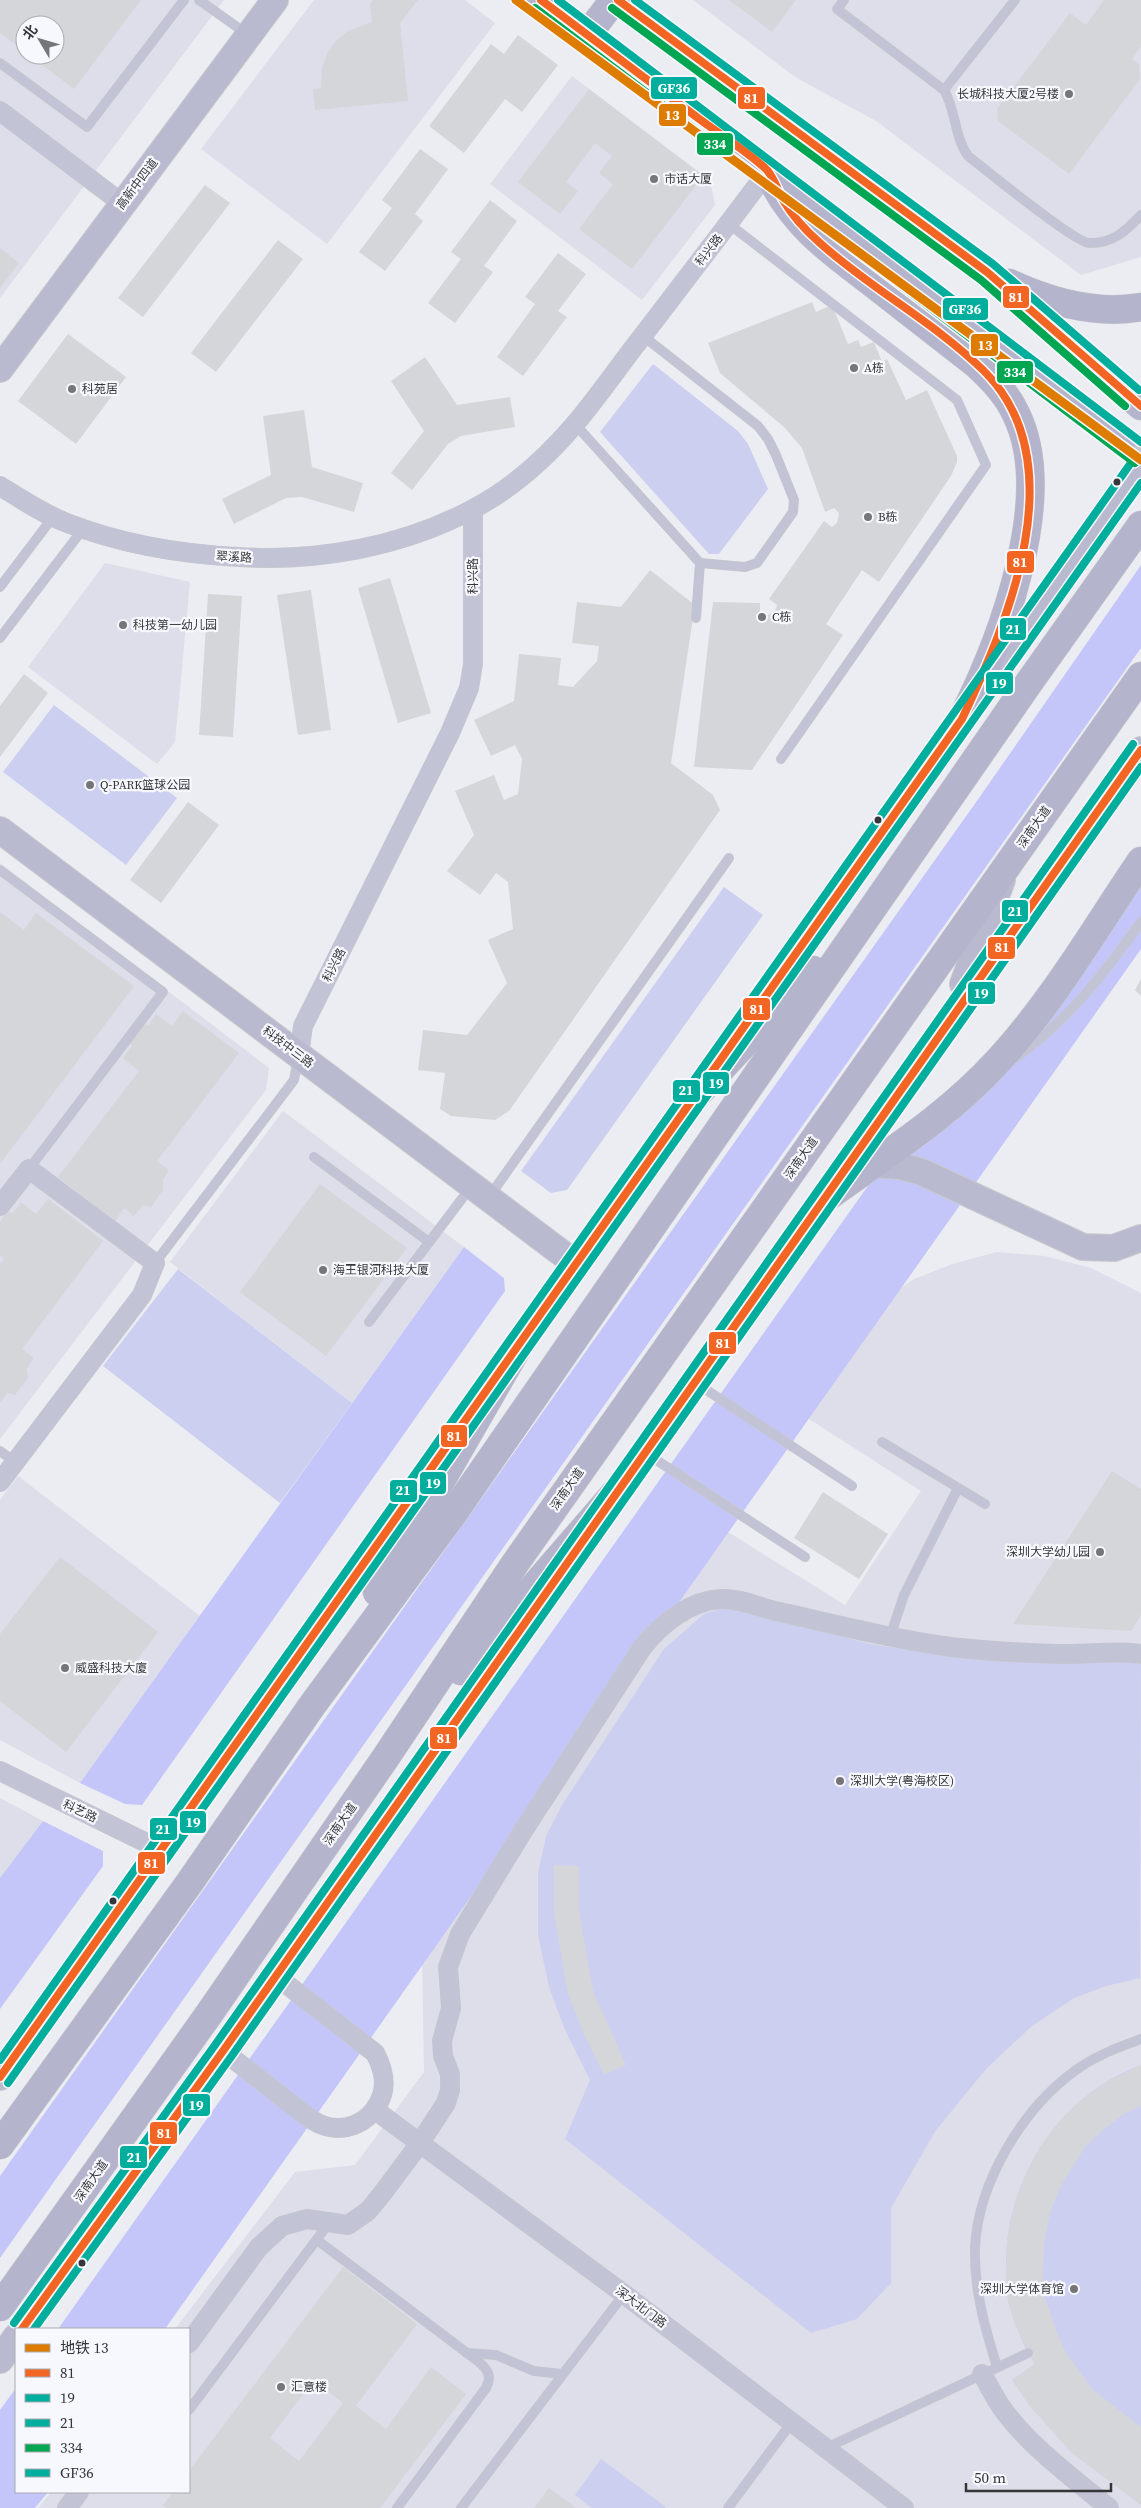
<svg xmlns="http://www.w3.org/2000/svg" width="1141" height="2508" viewBox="0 0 1141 2508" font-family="'Source Serif 4','Noto Sans SC',serif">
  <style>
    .built { fill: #dddee9; fill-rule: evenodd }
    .green { fill: #cdcff0 }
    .forest { fill: #c4c6f9 }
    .building { fill: #d5d6da; fill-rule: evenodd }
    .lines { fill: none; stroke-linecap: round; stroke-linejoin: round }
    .primary-tunnel { stroke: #c8c8cd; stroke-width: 28; stroke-dasharray: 28 14; stroke-linecap: butt }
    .lane-casing { stroke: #c8c9cc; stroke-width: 10 }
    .street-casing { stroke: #c8c9cc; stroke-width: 20 }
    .secondary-casing { stroke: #c8c9cc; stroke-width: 28 }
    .primary-casing { stroke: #c8c9cc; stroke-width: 29 }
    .lane { stroke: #c2c3d5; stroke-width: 9 }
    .street { stroke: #c2c3d5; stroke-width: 19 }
    .secondary { stroke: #b9bad0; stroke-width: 26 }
    .primary { stroke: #b4b4cc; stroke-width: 28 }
    .bus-1-casing { stroke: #f7f8fe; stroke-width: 11 }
    .bus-2-casing { stroke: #f7f8fe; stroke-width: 11 }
    .bus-3-casing { stroke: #f7f8fe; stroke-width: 11 }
    .bus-4-casing { stroke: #f7f8fe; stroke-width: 11 }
    .bus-5-casing { stroke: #f7f8fe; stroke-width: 11 }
    .bus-1 { stroke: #f26522; stroke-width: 8 }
    .bus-2 { stroke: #01ad9c; stroke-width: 8 }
    .bus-3 { stroke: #01ad9c; stroke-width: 8 }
    .bus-4 { stroke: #00a651; stroke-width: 8 }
    .bus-5 { stroke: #01ad9c; stroke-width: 8 }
    .metro-1-casing { stroke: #f7f8fe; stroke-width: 12 }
    .metro-1 { stroke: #de7c00; stroke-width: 9 }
    .poi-dot { fill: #76767a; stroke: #f7f8fe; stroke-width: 2 }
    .bus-dot { fill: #36363a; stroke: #f7f8fe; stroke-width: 2 }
    .labels { text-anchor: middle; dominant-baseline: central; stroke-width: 4.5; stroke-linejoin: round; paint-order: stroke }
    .poi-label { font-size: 12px; fill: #36363a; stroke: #f7f8fe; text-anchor: start }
    .street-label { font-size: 12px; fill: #36363a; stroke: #f7f8fe }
    .line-badge { stroke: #f7f8fe; stroke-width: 2 }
    .badge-label { font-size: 14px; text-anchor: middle; font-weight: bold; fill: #fff }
  </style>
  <rect width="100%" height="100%" fill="#ecedf2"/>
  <g class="built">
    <path d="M0 0H224L0 298ZM25 25H55V55H25Z"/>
    <polygon points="314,0 465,0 495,23 327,244 201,149"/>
    <polygon points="693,0 1141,0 1141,257 1081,275 876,121 795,77"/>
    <polygon points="572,76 710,180 715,205 642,300 490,184"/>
    <polygon points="105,563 190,582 175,742 157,764 28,667"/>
    <polygon points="0,863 269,1068 266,1090 0,1439"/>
    <polygon points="283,1111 464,1247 352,1403 170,1262"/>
    <polygon points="997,1252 1045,1256 1091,1268 1141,1293 1141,2508 38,2508 51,2492 189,2492 189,2329 175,2329 295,2172 355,2165 424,2072 422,1957 712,1522 845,1605 921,1491 792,1408 871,1311 912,1280 952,1264"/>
    <polygon points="18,1476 200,1616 80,1783 0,1740 0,1500"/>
    <polygon points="0,1798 43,1821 0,1878"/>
  </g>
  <g class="green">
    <polygon points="653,364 738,431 748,444 768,489 719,554 709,554 600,432"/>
    <polygon points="54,705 177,798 126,865 3,772"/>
    <polygon points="724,887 763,915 567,1190 551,1193 521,1171"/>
    <polygon points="178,1269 352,1403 280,1503 103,1366"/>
    <polygon points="723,1608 745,1609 870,1644 936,1654 1081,1663 1121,1661 1141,1664 1140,1978 1106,1986 1074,1998 1032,2026 987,2068 936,2130 891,2208 891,2283 857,2319 811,2333 565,2139 590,2080 565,2030 549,1987 538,1935 538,1873 546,1836 562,1805 664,1649 704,1614"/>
    <path d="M1141 2065V2505L1071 2452 1030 2406 1012 2380 1035 2364C967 2259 1025 2107 1141 2065Z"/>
    <polygon points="601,2459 666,2507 665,2508 592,2508 575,2495"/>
  </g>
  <g class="forest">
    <polygon points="1141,565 1141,648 0,2258 0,2176 979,798"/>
    <polygon points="1141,883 1141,949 165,2329 58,2329 882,1166 987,1077"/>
    <polygon points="464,1247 504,1278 505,1291 142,1805 125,1804 80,1783"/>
    <polygon points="43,1821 103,1851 103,1866 0,2009 0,1878"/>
    <polygon points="16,2388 16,2492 48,2492 35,2508 0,2508 0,2410"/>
  </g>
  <g class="building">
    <polygon points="0,0 141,0 74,89 29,55 55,55 55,25 25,25 25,52 0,33"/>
    <polygon points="373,0 418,0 400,23 408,101 315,110 313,89 321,88 322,68 328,52 336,41 348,31 372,22 370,4"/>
    <polygon points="729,0 796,0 772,32"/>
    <polygon points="1104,0 1141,0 1141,46 1132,59 1139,64 1140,79 1069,174 998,121 997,109 1070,13 1086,25"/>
    <polygon points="518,35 558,65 522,112 505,99 464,153 429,126 491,44 504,54"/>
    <polygon points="589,89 703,176 632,269 579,229 613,184 599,173 612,156 595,143 566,182 578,191 560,214 518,182"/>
    <polygon points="420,149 448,169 415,214 423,221 385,271 359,252 392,208 382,200"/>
    <polygon points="205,185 230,203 143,317 118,298"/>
    <polygon points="490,200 517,221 484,266 493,272 455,323 428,303 461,259 451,252"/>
    <polygon points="278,240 303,259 216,372 191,353"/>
    <polygon points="0,248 19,263 0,288"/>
    <polygon points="558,253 586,274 558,311 567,317 523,376 497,357 535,304 525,297"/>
    <polygon points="812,302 816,312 832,305 848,344 858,340 861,347 874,342 882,362 887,359 906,400 927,390 957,456 957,462 951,476 879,582 862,570 826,624 843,635 752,770 694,767 713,602 760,603 760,613 766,616 775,611 777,605 769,599 824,521 832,527 837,523 839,513 834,508 825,512 802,448 785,428 720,373 708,343"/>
    <polygon points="68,334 126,377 76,444 18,401"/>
    <polygon points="425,357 457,405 510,397 515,427 461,436 448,444 412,490 391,473 424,431 391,381"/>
    <polygon points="304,410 312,467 363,483 354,512 302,497 286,498 234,524 222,499 271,475 263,416"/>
    <polygon points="650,570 695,605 671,763 713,795 720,810 509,1111 495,1120 451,1116 440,1109 445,1073 418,1070 423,1030 467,1035 507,983 488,940 513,929 508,882 496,873 480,895 447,871 474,835 455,791 494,775 504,800 518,794 522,759 515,745 491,756 474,720 514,701 519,654 561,658 558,685 573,687 597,661 599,646 572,643 577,602 621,607"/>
    <polygon points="390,578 431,713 398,723 358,588"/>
    <polygon points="311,590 331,730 298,735 277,595"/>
    <polygon points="208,594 242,596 233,737 199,735"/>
    <polygon points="24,674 48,693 0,757 0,706"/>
    <polygon points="188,802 219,825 161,903 130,880"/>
    <polygon points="0,912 24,930 36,913 134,986 0,1164"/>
    <polygon points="1141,979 1141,996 1135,990"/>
    <polygon points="183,1011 239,1053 157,1161 169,1170 163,1180 163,1190 151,1207 143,1205 134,1216 124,1208 115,1221 58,1177 139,1071 123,1058 132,1046 129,1042 143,1024 149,1025 156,1014 172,1026"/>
    <polygon points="320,1184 407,1248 326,1356 240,1292"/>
    <polygon points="48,1199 103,1241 22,1349 34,1358 27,1368 28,1378 15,1395 7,1393 0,1403 0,1264 4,1259 0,1256 0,1222 7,1212 13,1213 21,1202 36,1214"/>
    <polygon points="1112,1471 1141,1489 1141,1615 1131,1631 1013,1624"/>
    <polygon points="823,1492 888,1534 859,1579 794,1538"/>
    <polygon points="60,1557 158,1632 66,1752 0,1701 0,1634"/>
    <polygon points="554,1865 579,1866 579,1912 593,1991 626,2065 604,2075 583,2032 568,1993 554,1914"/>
    <polygon points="1141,2065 1141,2106 1124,2114 1104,2129 1085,2147 1060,2187 1050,2212 1044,2244 1043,2276 1044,2294 1055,2327 1065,2351 1092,2389 1141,2427 1141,2505 1071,2452 1030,2406 1012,2380 1035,2364 1015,2325 1008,2302 1006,2277 1007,2240 1015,2202 1027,2172 1040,2147 1058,2123 1080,2101 1106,2082"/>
    <path d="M343 2267 417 2324 356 2406 386 2429 431 2367 466 2394 380 2508H166L163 2505 173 2492H189V2471ZM314 2380 343 2403 299 2461 270 2438Z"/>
    <polygon points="549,2488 576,2508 534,2508"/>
  </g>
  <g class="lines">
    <polyline class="primary-tunnel" points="1122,440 1141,455"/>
    <defs>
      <g id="lane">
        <polyline points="199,0 247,34"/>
        <path d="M844 0 837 9 944 90C956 110 954 136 968 156 986 170 1074 242 1089 243 1112 244 1126 231 1141 215"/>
        <polyline points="0,63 87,127 184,0"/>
        <polyline points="944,90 1015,0"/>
        <polyline points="729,224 957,400 986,465 781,759"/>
        <polyline points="643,336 758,426 768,439 776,455 794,500 793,512 757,563 745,567 700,563"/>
        <polyline points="575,424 700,563 696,618"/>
        <polyline points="0,587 53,517"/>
        <polyline points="0,638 83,529"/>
        <polyline points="0,870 163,992 29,1169"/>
        <path d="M1017 1057C1071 1017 1102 976 1141 922"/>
        <polyline points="314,1157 429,1242"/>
        <polyline points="489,1197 729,858"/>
        <polyline points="155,1263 294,1080 298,1058"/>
        <polyline points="369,1322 470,1188"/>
        <polyline points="696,1383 852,1486"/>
        <polyline points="882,1442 985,1504"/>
        <polyline points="0,1451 15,1462"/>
        <polyline points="647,1454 805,1557"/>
        <polyline points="890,1637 904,1595 958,1488"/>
        <path d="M317 2240 479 2362C488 2370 492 2376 486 2388L397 2508"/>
        <polyline points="467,2353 496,2355 534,2371 562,2374"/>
        <path d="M997 2367C985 2328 974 2290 975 2248 978 2182 1023 2108 1076 2070 1095 2056 1119 2047 1141 2039"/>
        <polyline points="189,2410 329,2223"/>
        <polyline points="826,2448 1028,2353"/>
        <polyline points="461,2508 624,2294"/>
        <polyline points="728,2508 792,2422"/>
      </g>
      <g id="street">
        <polyline points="0,111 123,204"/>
        <path d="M0 486C21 499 43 514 67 523 121 544 180 554 238 557 317 562 402 547 473 509 511 489 547 457 575 424 598 397 619 366 641 338 684 282 726 227 768 171"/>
        <polyline points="299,1055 303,1026 450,733 469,688 473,664 473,509"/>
        <polyline points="0,1206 29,1169 155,1263 142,1295 0,1482"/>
        <polyline points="0,1771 161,1850"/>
        <path d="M223 2051C245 2068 266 2084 287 2101 298 2109 309 2120 322 2125 344 2133 367 2124 378 2104 388 2087 384 2070 375 2053L276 1976"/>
        <polyline points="375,2110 624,2294 904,2508"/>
        <path d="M189 2343 259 2247 282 2226 307 2219 348 2225 368 2211 382 2194 420 2143 446 2103 450 2090V2074L443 2056 442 2041 451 2008 448 1967 460 1934 523 1831 642 1648C660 1625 690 1600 721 1599 741 1598 760 1608 780 1612 837 1625 893 1639 951 1647 986 1651 1023 1653 1058 1654 1086 1655 1113 1650 1141 1654"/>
        <path d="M982 2374C989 2385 994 2397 1002 2408 1030 2447 1072 2477 1109 2508"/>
        <polyline points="67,2508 79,2492"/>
      </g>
      <g id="secondary">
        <polyline points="0,369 275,0"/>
        <polyline points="0,830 576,1264"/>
        <polyline points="963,984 1002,880"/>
        <polyline points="727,1050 1141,466"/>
        <polyline points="874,1164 900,1166 922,1172 1083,1247 1114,1248 1141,1238"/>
        <polyline points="512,1354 701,1086"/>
        <polyline points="609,1503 1141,750"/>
        <polyline points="0,2077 456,1433"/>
        <polyline points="22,2329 223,2051 560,1572"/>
        <polyline points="0,2360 16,2337"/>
      </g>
      <g id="primary">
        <polyline points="541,0 1122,440"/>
        <polyline points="618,0 987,272 1141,406"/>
        <polyline points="587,35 614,0"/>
        <path d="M774 184C799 231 835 254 876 286 909 312 943 338 976 364 992 379 1007 394 1016 414 1057 497 1001 642 962 719"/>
        <path d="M1009 283C1050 302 1096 315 1141 307"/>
        <polyline points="689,1103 813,970"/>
        <path d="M822 1201C882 1157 947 1117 997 1062 1052 1003 1096 927 1141 861"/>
        <polyline points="377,1592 525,1335"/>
        <polyline points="461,1671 622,1485"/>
        <polyline points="0,2145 190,1882 311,1707 450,1518 1028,684 1141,525"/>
        <polyline points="0,2307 209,2014 386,1757 514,1565 1141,676"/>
      </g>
    </defs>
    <use href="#lane" class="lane-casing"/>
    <use href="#street" class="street-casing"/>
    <use href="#secondary" class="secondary-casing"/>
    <use href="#primary" class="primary-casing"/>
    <use href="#lane" class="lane"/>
    <use href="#street" class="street"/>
    <use href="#secondary" class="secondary"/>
    <use href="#primary" class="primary"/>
    <defs>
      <g id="bus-1">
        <polyline points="618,0 987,272 1141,406"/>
        <path d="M0 2077 962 719C1009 620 1076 461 983 370 934 322 871 289 820 243 805 230 793 217 783 200 778 191 774 178 767 170 751 154 718 133 698 118 646 79 593 39 541 0"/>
        <polyline points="22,2329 223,2051 1141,750"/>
      </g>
      <g id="bus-2">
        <polyline points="8,2083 1141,483"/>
        <polyline points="34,2329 231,2057 1141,767"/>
      </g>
      <g id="bus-3">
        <polyline points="0,2060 1133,460"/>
        <polyline points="14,2323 215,2045 1133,744"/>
      </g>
      <g id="bus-4">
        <polyline points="535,8 1135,463"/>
        <polyline points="612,8 981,280 1125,406"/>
      </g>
      <g id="bus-5">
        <polyline points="558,0 1141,442"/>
        <polyline points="635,0 993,264 1139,390"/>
      </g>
    </defs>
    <use href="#bus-1" class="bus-1-casing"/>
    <use href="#bus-2" class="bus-2-casing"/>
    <use href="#bus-3" class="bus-3-casing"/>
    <use href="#bus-4" class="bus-4-casing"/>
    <use href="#bus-5" class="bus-5-casing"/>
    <use href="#bus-1" class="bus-1"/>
    <use href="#bus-2" class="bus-2"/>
    <use href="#bus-3" class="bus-3"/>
    <use href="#bus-4" class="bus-4"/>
    <use href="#bus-5" class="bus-5"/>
    <defs>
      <polyline id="metro-1" points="516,0 1141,460"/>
    </defs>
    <use href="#metro-1" class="metro-1-casing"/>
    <use href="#metro-1" class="metro-1"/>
  </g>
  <g class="poi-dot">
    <circle cx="1069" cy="94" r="5"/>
    <circle cx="654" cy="179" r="5"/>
    <circle cx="854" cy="368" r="5"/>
    <circle cx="72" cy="389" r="5"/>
    <circle cx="868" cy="517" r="5"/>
    <circle cx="762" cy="617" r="5"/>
    <circle cx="123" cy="625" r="5"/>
    <circle cx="90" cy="785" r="5"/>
    <circle cx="323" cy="1270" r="5"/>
    <circle cx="1100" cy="1552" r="5"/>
    <circle cx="65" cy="1668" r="5"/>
    <circle cx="840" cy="1781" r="5"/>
    <circle cx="1074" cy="2289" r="5"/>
    <circle cx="281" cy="2387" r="5"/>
  </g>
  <g class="bus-dot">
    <circle cx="1117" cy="482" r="4.5"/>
    <circle cx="878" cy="820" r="4.5"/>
    <circle cx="113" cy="1901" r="4.5"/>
    <circle cx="82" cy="2263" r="4.5"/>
  </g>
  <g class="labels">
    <g class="poi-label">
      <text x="1059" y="94" text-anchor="end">长城科技大厦2号楼</text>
      <text x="664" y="179">市话大厦</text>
      <text x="864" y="368">A栋</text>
      <text x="82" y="389">科苑居</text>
      <text x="878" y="517">B栋</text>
      <text x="772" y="617">C栋</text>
      <text x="133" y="625">科技第一幼儿园</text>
      <text x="100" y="785">Q-PARK篮球公园</text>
      <text x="333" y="1270">海王银河科技大厦</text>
      <text x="1090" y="1552" text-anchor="end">深圳大学幼儿园</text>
      <text x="75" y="1668">威盛科技大廈</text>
      <text x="850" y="1781">深圳大学(粤海校区)</text>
      <text x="1064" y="2289" text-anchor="end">深圳大学体育馆</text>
      <text x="291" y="2387">汇意楼</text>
    </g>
    <g class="street-label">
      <text transform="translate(137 184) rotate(-53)">高新中四道</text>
      <text transform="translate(709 250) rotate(-52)">科兴路</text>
      <text transform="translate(234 557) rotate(3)">翠溪路</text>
      <text transform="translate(473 576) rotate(-90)">科兴路</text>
      <text transform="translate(1034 827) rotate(-55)">深南大道</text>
      <text transform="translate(334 965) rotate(-63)">科兴路</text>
      <text transform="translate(288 1047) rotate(37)">科技中三路</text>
      <text transform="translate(801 1158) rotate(-55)">深南大道</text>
      <text transform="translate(567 1489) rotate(-55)">深南大道</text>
      <text transform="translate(80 1811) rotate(25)">科艺路</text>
      <text transform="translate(340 1824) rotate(-55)">深南大道</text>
      <text transform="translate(91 2181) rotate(-55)">深南大道</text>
      <text transform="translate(641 2307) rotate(37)">深大北门路</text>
    </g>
  </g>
  <g class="line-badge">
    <rect x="650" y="76" width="48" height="24" rx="5" fill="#01ad9c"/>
    <rect x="737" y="86" width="29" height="24" rx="5" fill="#f26522"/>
    <rect x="658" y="103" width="29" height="24" rx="5" fill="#de7c00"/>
    <rect x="696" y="132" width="38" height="24" rx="5" fill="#00a651"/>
    <rect x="1002" y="285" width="28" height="24" rx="5" fill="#f26522"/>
    <rect x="942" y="297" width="47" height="24" rx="5" fill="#01ad9c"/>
    <rect x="970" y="333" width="29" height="24" rx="5" fill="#de7c00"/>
    <rect x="996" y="360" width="38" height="24" rx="5" fill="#00a651"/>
    <rect x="1006" y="550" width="29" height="24" rx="5" fill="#f26522"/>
    <rect x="999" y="617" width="28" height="24" rx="5" fill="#01ad9c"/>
    <rect x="985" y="671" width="29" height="24" rx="5" fill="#01ad9c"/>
    <rect x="1001" y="899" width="28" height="24" rx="5" fill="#01ad9c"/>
    <rect x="987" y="936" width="29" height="24" rx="5" fill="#f26522"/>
    <rect x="967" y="981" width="29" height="24" rx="5" fill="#01ad9c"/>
    <rect x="742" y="997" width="29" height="24" rx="5" fill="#f26522"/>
    <rect x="702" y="1071" width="28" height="24" rx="5" fill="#01ad9c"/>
    <rect x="672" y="1079" width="29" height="24" rx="5" fill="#01ad9c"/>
    <rect x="708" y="1331" width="29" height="24" rx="5" fill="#f26522"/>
    <rect x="440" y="1424" width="28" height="24" rx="5" fill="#f26522"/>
    <rect x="419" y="1471" width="28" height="24" rx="5" fill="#01ad9c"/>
    <rect x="389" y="1479" width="29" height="24" rx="5" fill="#01ad9c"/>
    <rect x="429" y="1726" width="29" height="24" rx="5" fill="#f26522"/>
    <rect x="179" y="1810" width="28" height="24" rx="5" fill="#01ad9c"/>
    <rect x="149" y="1817" width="29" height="24" rx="5" fill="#01ad9c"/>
    <rect x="137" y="1851" width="29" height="24" rx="5" fill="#f26522"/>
    <rect x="182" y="2093" width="29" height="24" rx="5" fill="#01ad9c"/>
    <rect x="149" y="2121" width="29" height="24" rx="5" fill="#f26522"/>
    <rect x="119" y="2145" width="29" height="24" rx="5" fill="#01ad9c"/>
  </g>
  <g class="badge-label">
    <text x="674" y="93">GF36</text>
    <text x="751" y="103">81</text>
    <text x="672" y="120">13</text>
    <text x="715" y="149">334</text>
    <text x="1016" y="302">81</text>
    <text x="965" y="314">GF36</text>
    <text x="985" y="350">13</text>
    <text x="1015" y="377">334</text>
    <text x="1020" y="567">81</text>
    <text x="1013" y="634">21</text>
    <text x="999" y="688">19</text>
    <text x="1015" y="916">21</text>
    <text x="1002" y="952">81</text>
    <text x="981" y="998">19</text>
    <text x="757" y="1014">81</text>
    <text x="716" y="1088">19</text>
    <text x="686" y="1095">21</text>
    <text x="723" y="1348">81</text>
    <text x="454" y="1441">81</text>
    <text x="433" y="1488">19</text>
    <text x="403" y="1495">21</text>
    <text x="444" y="1743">81</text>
    <text x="193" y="1827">19</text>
    <text x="163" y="1834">21</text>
    <text x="151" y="1868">81</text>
    <text x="196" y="2110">19</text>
    <text x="164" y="2138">81</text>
    <text x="134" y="2162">21</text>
  </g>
  <rect x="15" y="2328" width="175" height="165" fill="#f7f8fe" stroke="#aaaab0"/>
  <rect x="25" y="2344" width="25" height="8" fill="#de7c00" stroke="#aaaab0"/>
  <text x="60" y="2353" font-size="15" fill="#36363a">地铁 13</text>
  <rect x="25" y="2369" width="25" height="8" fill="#f26522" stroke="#aaaab0"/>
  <text x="60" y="2378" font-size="15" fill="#36363a">81</text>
  <rect x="25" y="2394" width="25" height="8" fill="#01ad9c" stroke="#aaaab0"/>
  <text x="60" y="2403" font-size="15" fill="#36363a">19</text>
  <rect x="25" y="2419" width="25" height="8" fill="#01ad9c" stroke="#aaaab0"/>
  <text x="60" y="2428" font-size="15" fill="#36363a">21</text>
  <rect x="25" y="2444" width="25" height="8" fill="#00a651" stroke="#aaaab0"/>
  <text x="60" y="2453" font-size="15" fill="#36363a">334</text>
  <rect x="25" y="2469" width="25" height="8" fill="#01ad9c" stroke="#aaaab0"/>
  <text x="60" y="2478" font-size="15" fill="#36363a">GF36</text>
  <g transform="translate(40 40) rotate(308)"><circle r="24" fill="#f7f8fe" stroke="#aaaab0"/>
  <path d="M0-4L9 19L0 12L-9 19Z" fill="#76767a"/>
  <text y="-8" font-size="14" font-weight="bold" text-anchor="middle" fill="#36363a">北</text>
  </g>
  <path d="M966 2483v8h145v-8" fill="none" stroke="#36363a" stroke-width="2.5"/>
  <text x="974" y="2483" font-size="15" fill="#36363a" stroke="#f7f8fe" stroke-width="4" paint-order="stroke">50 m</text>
</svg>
